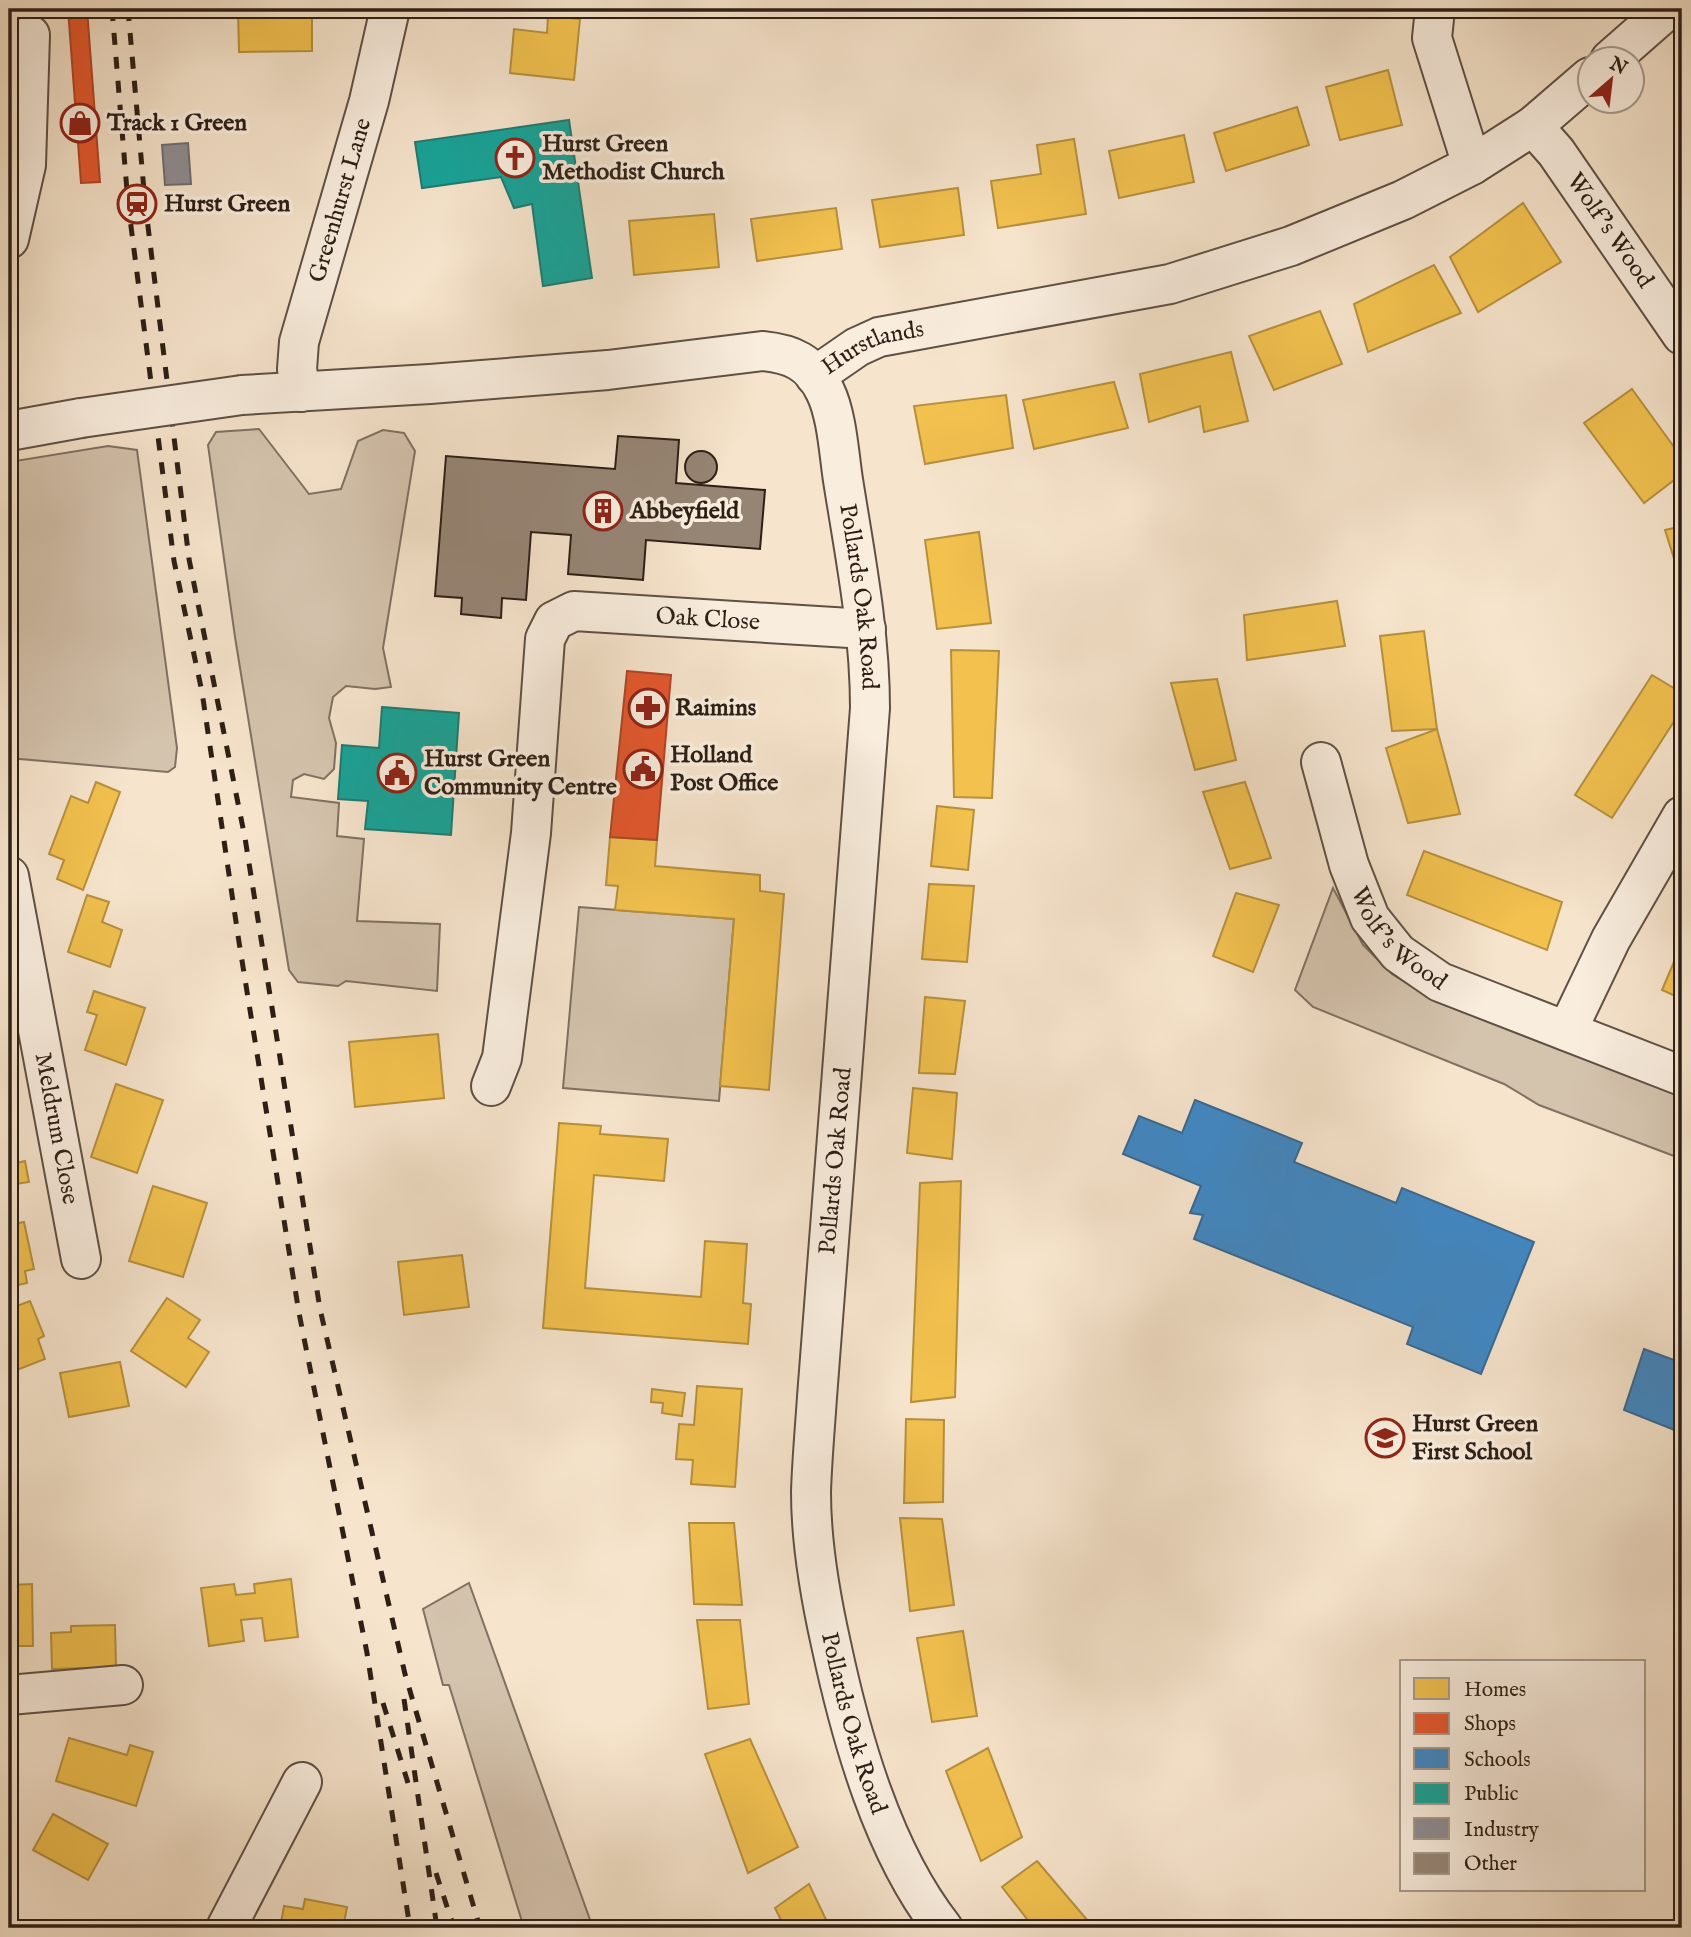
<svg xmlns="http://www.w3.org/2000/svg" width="1691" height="1937" viewBox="0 0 1691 1937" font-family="'IM FELL English',serif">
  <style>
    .green { fill: #d4c3ad; stroke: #807162; stroke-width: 2 }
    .homes { fill: #f2c14e; stroke: #b7903d; stroke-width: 2 }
    .shops { fill: #e4572e; stroke: #ad4627; stroke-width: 2 }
    .schools { fill: #3f88c5; stroke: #3a6890; stroke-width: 2 }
    .public { fill: #17a398; stroke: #1e7b71; stroke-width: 2 }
    .industry { fill: #8d8d92; stroke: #706c6d; stroke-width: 2 }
    .building { fill: #968575; stroke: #2d1f16; stroke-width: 2 }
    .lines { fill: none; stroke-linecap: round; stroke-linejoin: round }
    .minor-casing { stroke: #5f5044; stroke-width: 42 }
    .minor { stroke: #f9edde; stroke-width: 38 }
    .rail { stroke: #2d1f16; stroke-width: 5; stroke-dasharray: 12 12; stroke-linecap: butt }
    .minor-bridge-casing { stroke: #5f5044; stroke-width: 42; stroke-linecap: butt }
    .minor-bridge { stroke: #f9edde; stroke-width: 38 }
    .labels { text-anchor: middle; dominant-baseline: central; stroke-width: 7; stroke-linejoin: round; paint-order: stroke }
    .poi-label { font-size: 24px; font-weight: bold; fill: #2d1f16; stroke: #f9edde; text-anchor: start }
    .street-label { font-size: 24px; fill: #2d1f16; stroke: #f9edde }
  </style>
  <rect width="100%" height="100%" fill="#f6e4cc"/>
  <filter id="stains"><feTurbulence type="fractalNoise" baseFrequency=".00286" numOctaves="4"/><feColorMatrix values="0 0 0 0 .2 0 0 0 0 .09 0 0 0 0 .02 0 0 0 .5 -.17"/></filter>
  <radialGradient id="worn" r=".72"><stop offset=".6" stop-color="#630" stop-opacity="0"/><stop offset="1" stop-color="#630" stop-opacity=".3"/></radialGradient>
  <g class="green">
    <polygon points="259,429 309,494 341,489 358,441 383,430 404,433 415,451 383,648 391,687 375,689 346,686 333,697 329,718 336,743 334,769 324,779 304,774 293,780 291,797 339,803 337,836 364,839 357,921 440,924 437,991 346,981 338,986 298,982 289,970 235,637 208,445 216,432"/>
    <polygon points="108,446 137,450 177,748 175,767 168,772 9,758 9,462"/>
    <polygon points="1333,888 1363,945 1392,974 1437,1002 1682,1094 1682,1159 1539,1105 1504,1084 1313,1007 1295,990"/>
    <polygon points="579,907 734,919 719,1101 563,1088"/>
    <polygon points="469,1583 593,1928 524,1928 449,1685 443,1685 423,1609"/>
  </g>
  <g class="homes">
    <polygon points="238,9 289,9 289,16 312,15 312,51 239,52"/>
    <polygon points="548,16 580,19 574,80 510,73 514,29 547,33"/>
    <polygon points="1388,70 1402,125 1340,140 1326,87"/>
    <polygon points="1297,107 1309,145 1226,171 1214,133"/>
    <polygon points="1184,135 1194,182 1119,198 1109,151"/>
    <polygon points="1074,139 1086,214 998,228 991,181 1041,174 1037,145"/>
    <polygon points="958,188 964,235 880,247 872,200"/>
    <polygon points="1523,203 1561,262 1478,312 1450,257"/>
    <polygon points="836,208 842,249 757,261 751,219"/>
    <polygon points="714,214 719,267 634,275 629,221"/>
    <polygon points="1434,265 1461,313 1368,352 1354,304"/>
    <polygon points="1320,311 1342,364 1274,390 1249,336"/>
    <polygon points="1231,352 1248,421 1204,432 1200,406 1149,422 1140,374"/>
    <polygon points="1114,382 1128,428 1034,449 1023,400"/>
    <polygon points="1632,389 1682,458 1682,474 1644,503 1584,423"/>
    <polygon points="1006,395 1013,448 925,464 914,406"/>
    <polygon points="1682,526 1682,584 1665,530"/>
    <polygon points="979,532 991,623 937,629 925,540"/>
    <polygon points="1337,601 1345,646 1247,660 1244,615"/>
    <polygon points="1424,631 1437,729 1392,731 1380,636"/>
    <polygon points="951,650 999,651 992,798 954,797"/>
    <polygon points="1652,675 1682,693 1682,709 1612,818 1575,795"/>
    <polygon points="1217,679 1236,760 1195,770 1171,683"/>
    <polygon points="1437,729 1460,814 1408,823 1386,748"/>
    <polygon points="96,782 120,792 83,890 57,879 64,860 49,854 71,796 88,803"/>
    <polygon points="1245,782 1271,858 1230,869 1203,792"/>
    <polygon points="937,806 974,810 968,870 931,866"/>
    <polygon points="610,837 657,840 655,866 760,875 760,891 784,894 769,1090 720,1086 734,919 615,910 618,886 606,885"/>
    <polygon points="1424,851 1562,902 1547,950 1407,895"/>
    <polygon points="929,884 974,886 967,962 922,959"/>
    <polygon points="1236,893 1279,905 1253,972 1213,956"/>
    <polygon points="87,895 109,902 102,922 122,930 110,967 68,952"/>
    <polygon points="1682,943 1682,999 1662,990"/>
    <polygon points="94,991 145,1008 126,1065 85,1050 97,1015 87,1012"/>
    <polygon points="925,997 965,1001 955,1074 919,1073"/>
    <polygon points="438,1034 444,1098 355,1107 349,1042"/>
    <polygon points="116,1084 163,1100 137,1173 91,1157"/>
    <polygon points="913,1088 957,1093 952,1159 907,1153"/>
    <polygon points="559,1123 601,1126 600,1134 668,1139 664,1181 594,1175 585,1288 701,1297 705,1241 747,1244 743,1303 751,1304 748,1344 543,1328"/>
    <polygon points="9,1145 12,1164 25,1161 29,1182 9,1185"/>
    <polygon points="961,1181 955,1397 911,1402 920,1183"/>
    <polygon points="153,1186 207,1203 183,1277 129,1261"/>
    <polygon points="24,1222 34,1269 25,1271 27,1283 9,1287 9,1225"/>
    <polygon points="462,1255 469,1307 404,1315 398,1262"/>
    <polygon points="167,1298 200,1320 188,1338 209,1352 186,1387 131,1351"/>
    <polygon points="30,1301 44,1336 38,1339 45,1359 9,1373 9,1309"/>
    <polygon points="120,1362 129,1406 69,1417 60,1373"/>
    <polygon points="697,1386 742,1389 735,1487 691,1484 693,1460 676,1459 679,1424 694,1425"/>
    <polygon points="652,1389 685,1393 682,1416 662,1413 663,1403 651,1402"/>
    <polygon points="906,1419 944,1420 943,1502 904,1503"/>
    <polygon points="900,1518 942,1519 954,1605 910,1611"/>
    <polygon points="689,1523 734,1523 742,1605 694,1604"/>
    <polygon points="291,1579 298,1637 265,1641 262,1618 241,1620 244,1641 209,1646 201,1588 234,1584 236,1595 255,1593 254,1584"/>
    <polygon points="32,1584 33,1646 9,1646 9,1585"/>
    <polygon points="697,1620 740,1620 749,1704 708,1709"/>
    <polygon points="115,1625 116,1667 52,1669 51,1633 71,1632 71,1626"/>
    <polygon points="963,1631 977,1716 932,1722 917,1638"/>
    <polygon points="69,1738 127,1755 130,1745 153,1752 136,1806 56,1781"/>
    <polygon points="750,1739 798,1847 748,1873 705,1754"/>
    <polygon points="988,1748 1022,1837 981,1861 946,1771"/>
    <polygon points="53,1814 108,1844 88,1880 33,1850"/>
    <polygon points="1037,1861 1094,1928 1034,1928 1002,1887"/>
    <polygon points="809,1884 830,1928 785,1928 775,1908"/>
    <polygon points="305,1899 347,1907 343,1928 280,1928 284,1906 303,1909"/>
  </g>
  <g class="shops">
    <polygon points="68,9 87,9 100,182 81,183"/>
    <polygon points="627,671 671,675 657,840 610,837"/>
  </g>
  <g class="schools">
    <polygon points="1195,1100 1302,1143 1294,1162 1396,1203 1402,1188 1534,1242 1481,1374 1407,1344 1413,1327 1194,1239 1203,1215 1190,1213 1201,1186 1123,1154 1139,1116 1182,1133"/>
    <polygon points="1644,1349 1682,1363 1682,1433 1624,1410"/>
  </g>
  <g class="public">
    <polygon points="569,120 592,278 543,286 532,204 514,208 501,177 422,188 415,142"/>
    <polygon points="382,707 459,713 451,835 365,829 368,801 338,799 342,745 379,748"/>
  </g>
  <polygon class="industry" points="188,143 191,184 165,185 162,145"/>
  <g class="building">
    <polygon points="618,436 679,440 676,483 765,490 760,549 646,540 643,580 568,574 571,535 531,532 526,600 502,598 501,618 461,614 462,598 435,596 446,456 615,469"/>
    <circle cx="701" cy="467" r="16"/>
  </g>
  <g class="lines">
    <defs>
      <g id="minor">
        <polyline points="1435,9 1432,38 1472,165"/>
        <polyline points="1610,60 1668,9"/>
        <path id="s1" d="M1533 126 1556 152 1682 335"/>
        <polyline points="9,239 26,165 30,35"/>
        <path id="s2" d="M815 376 857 347 879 337 1170 284 1291 246 1403 200 1472 165 1533 126 1590 77"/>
        <path id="s3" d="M301 392 297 369 299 342 369 101 390 9"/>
        <path id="s4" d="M242 395 430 384 608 370 762 351C792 354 811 362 825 391 837 415 839 454 843 480 855 556 870 631 870 708L817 1397C815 1428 812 1460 811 1492 811 1543 820 1595 831 1644 851 1738 883 1852 943 1928"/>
        <polyline points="9,431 81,418"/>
        <path id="s5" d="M1321 762 1349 865 1370 918 1398 953 1440 982 1682 1076"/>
        <path id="s6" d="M9 876 81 1259"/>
        <polyline points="1567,1031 1611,939 1682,816"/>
        <path id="s7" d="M491 1086 502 1058 531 833 545 639 554 621 574 611 866 629"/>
        <polyline points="9,1695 123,1685"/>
        <polyline points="226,1928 302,1782"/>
      </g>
    </defs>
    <use href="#minor" class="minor-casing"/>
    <use href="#minor" class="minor"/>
    <g class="rail">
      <polyline points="112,9 128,203 174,561 202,692 239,942 299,1313 367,1653 410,1928"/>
      <polyline points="128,9 145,202 189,559 245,838 320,1309 405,1674 480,1928"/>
      <polyline points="404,1699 437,1928"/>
      <polyline points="383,1703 408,1783"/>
      <polyline points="436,1873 454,1928"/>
    </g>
    <defs>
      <polyline id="minor-bridge" points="81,418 242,395"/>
    </defs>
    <use href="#minor-bridge" class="minor-bridge-casing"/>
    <use href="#minor-bridge" class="minor-bridge"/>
  </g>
  <defs>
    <symbol id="shop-ring" viewBox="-11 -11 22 22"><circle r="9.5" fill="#f9edde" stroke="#8f2418" stroke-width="1.5"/><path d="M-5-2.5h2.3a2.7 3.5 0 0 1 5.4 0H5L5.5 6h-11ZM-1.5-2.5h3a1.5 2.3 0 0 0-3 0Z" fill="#8f2418"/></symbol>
    <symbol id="church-ring" viewBox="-11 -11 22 22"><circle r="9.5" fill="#f9edde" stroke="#8f2418" stroke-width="1.5"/><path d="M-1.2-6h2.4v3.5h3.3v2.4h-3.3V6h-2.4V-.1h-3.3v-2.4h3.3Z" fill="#8f2418"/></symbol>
    <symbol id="station-ring" viewBox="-11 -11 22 22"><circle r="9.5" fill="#f9edde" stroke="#8f2418" stroke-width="1.5"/><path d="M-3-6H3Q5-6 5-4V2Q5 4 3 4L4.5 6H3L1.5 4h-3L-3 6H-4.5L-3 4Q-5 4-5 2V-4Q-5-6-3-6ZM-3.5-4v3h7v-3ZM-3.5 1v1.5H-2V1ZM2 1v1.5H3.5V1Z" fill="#8f2418"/></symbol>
    <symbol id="building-ring" viewBox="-11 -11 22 22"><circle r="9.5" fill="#f9edde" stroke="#8f2418" stroke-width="1.5"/><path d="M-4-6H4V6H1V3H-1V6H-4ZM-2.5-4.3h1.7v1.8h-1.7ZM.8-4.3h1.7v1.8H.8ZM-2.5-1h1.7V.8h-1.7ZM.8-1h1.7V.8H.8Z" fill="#8f2418"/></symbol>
    <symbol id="pharmacy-ring" viewBox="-11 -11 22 22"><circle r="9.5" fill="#f9edde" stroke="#8f2418" stroke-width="1.5"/><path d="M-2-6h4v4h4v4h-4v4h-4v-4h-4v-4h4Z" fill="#8f2418"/></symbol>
    <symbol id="civic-ring" viewBox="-11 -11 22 22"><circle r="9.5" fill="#f9edde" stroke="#8f2418" stroke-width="1.5"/><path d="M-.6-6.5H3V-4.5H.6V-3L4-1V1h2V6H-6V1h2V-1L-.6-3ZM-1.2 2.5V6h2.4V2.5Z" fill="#8f2418"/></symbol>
    <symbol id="school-ring" viewBox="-11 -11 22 22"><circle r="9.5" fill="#f9edde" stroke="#8f2418" stroke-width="1.5"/><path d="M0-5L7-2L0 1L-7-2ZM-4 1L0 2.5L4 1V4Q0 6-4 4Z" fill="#8f2418"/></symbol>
  </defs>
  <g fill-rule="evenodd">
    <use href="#shop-ring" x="58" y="101" width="44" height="44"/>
    <use href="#church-ring" x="493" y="136" width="44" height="44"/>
    <use href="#station-ring" x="115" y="182" width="44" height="44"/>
    <use href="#building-ring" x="581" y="489" width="44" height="44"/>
    <use href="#pharmacy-ring" x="626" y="686" width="44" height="44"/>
    <use href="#civic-ring" x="621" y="747" width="44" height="44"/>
    <use href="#civic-ring" x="375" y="751" width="44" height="44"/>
    <use href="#school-ring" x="1363" y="1416" width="44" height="44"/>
  </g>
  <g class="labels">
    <g class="poi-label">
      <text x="107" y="123">Track 1 Green</text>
      <text x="542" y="144">Hurst Green<tspan x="542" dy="28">Methodist Church</tspan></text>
      <text x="164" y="204">Hurst Green</text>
      <text x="630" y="511">Abbeyfield</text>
      <text x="675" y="708">Raimins</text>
      <text x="670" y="755">Holland<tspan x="670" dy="28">Post Office</tspan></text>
      <text x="424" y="759">Hurst Green<tspan x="424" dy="28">Community Centre</tspan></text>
      <text x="1412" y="1424">Hurst Green<tspan x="1412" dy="28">First School</tspan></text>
    </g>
    <g class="street-label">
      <text stroke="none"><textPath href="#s3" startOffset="198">Greenhurst Lane</textPath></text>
      <text stroke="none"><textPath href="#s1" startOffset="130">Wolf's Wood</textPath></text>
      <text stroke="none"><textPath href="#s2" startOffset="66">Hurstlands</textPath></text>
      <text stroke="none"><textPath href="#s4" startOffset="810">Pollards Oak Road</textPath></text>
      <text stroke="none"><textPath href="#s7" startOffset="628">Oak Close</textPath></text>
      <text stroke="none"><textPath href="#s5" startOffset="198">Wolf's Wood</textPath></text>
      <text stroke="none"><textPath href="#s6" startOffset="257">Meldrum Close</textPath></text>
      <text transform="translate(836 1161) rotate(-85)">Pollards Oak Road</text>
      <text stroke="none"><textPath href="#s4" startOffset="1944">Pollards Oak Road</textPath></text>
    </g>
  </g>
  <rect width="1691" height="1937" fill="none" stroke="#f6e4cc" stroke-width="35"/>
  <rect x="10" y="10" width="1670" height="1916" fill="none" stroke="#2d1f16" stroke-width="3.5"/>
  <rect x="18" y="18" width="1656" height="1902" fill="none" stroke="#2d1f16" stroke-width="2"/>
  <rect x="1400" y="1660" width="245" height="231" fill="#f9edde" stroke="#a79b8e" stroke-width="2"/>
  <rect x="1414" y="1678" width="35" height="21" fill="#f2c14e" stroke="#a79b8e" stroke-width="2"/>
  <text x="1464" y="1696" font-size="21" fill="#2d1f16">Homes</text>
  <rect x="1414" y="1713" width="35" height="21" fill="#e4572e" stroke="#a79b8e" stroke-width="2"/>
  <text x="1464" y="1730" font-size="21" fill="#2d1f16">Shops</text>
  <rect x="1414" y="1748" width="35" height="21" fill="#3f88c5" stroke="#a79b8e" stroke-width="2"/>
  <text x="1464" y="1766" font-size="21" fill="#2d1f16">Schools</text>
  <rect x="1414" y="1783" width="35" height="21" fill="#17a398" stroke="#a79b8e" stroke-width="2"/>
  <text x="1464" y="1800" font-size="21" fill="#2d1f16">Public</text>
  <rect x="1414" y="1818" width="35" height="21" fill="#8d8d92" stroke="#a79b8e" stroke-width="2"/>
  <text x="1464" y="1836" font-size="21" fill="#2d1f16">Industry</text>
  <rect x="1414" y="1853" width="35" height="21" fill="#968575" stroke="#a79b8e" stroke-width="2"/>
  <text x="1464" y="1870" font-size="21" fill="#2d1f16">Other</text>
  <g transform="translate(1611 80) rotate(28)"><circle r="33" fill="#f9edde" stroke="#a79b8e" stroke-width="2"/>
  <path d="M0-5L12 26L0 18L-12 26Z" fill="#8f2418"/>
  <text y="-10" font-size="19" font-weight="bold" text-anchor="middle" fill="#2d1f16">N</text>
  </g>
  <rect width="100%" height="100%" filter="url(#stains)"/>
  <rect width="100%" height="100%" fill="url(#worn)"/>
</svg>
